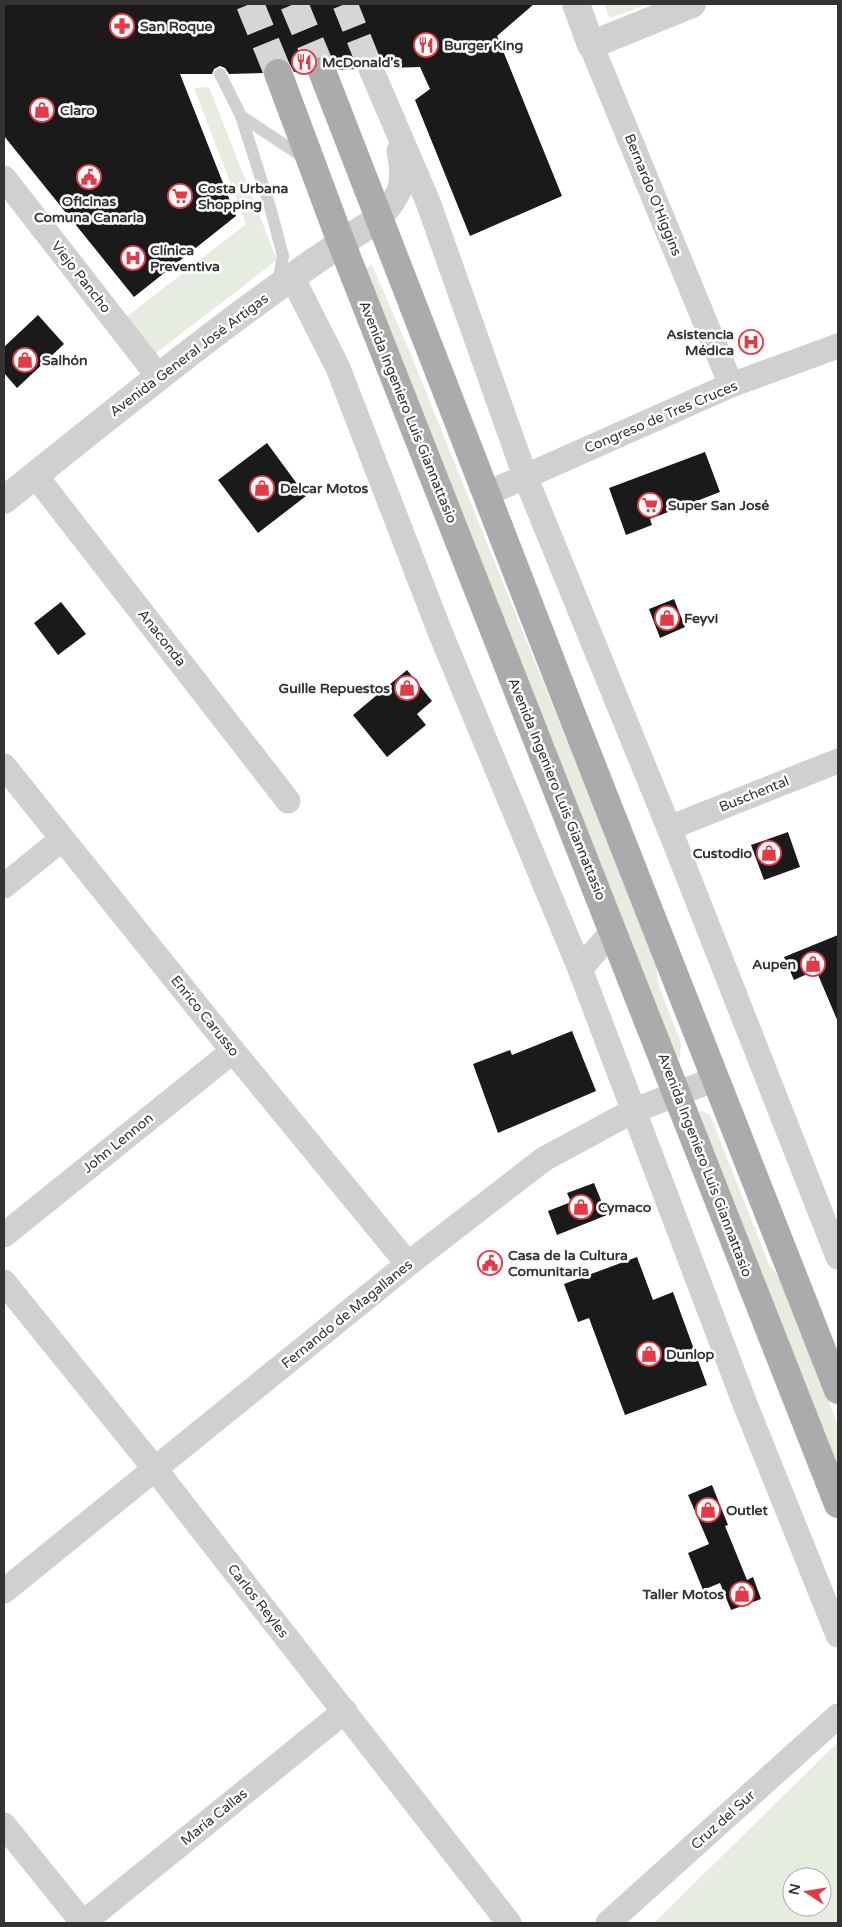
<svg xmlns="http://www.w3.org/2000/svg" width="842" height="1927" viewBox="0 0 842 1927" font-family="'Varela Round',sans-serif">
  <style>
    .green { fill: #e6ecdf; fill-rule: evenodd }
    .building { fill: #1a1a1a }
    .lines { fill: none; stroke-linecap: round; stroke-linejoin: round }
    .minor-tunnel { stroke: #d6d6d6; stroke-width: 25; stroke-dasharray: 25 12; stroke-linecap: butt }
    .primary-tunnel { stroke: #d6d6d6; stroke-width: 28; stroke-dasharray: 28 14; stroke-linecap: butt }
    .service { stroke: #d0d0d0; stroke-width: 12 }
    .minor { stroke: #d0d0d0; stroke-width: 25 }
    .tertiary { stroke: #d0d0d0; stroke-width: 28 }
    .primary { stroke: #ababab; stroke-width: 28 }
    .labels { text-anchor: middle; dominant-baseline: central; stroke-width: 5; stroke-linejoin: round; paint-order: stroke }
    .poi-label { font-size: 14px; font-weight: bold; fill: #333; stroke: #fff; text-anchor: start }
    .street-label { font-size: 14px; fill: #333; stroke: #fff }
  </style>
  <rect width="100%" height="100%" fill="#fff"/>
  <g class="green">
    <polygon points="604,4 648,4 610,18"/>
    <polygon points="209,87 277,260 155,354 125,318 246,224 194,88"/>
    <polygon points="372,265 409,350 655,959 659,986 681,1043 680,1057 675,1058 364,269"/>
    <polygon points="701,1110 710,1115 768,1262 781,1281 838,1425 838,1472 698,1116"/>
    <path d="M838 1742V1923H654ZM792 1877H822V1907H792Z"/>
  </g>
  <g class="building">
    <polygon points="4,4 534,4 497,36 562,196 470,236 415,100 430,89 420,67 386,68 380,58 372,55 360,60 357,69 338,70 332,59 324,56 317,56 310,61 307,72 294,72 288,61 280,58 272,59 266,63 263,73 229,74 225,68 220,66 214,69 212,74 180,74 236,216 134,297 4,136"/>
    <polygon points="38,315 64,344 17,388 4,373 4,347"/>
    <polygon points="267,443 306,496 258,533 218,480"/>
    <polygon points="705,452 720,492 650,519 652,525 626,535 609,488"/>
    <polygon points="674,599 685,627 660,638 649,609"/>
    <polygon points="61,602 86,634 58,655 34,623"/>
    <polygon points="407,670 432,701 417,714 426,725 387,757 353,715"/>
    <polygon points="788,832 800,867 764,880 751,845"/>
    <polygon points="838,935 838,1022 816,970 794,980 784,957"/>
    <polygon points="572,1031 596,1091 498,1133 473,1064 510,1050 512,1055"/>
    <polygon points="594,1183 607,1215 557,1235 548,1211 571,1202 567,1193"/>
    <polygon points="637,1257 653,1300 673,1292 707,1385 625,1415 589,1318 578,1322 564,1284"/>
    <polygon points="712,1485 728,1525 725,1526 747,1580 753,1577 761,1599 731,1610 720,1583 703,1590 688,1553 709,1544 688,1495"/>
  </g>
  <g class="lines">
    <polyline class="minor-tunnel" points="345,4 371,69"/>
    <g class="primary-tunnel">
      <polyline points="250,4 278,73"/>
      <polyline points="294,4 322,71"/>
    </g>
    <g class="service">
      <polyline points="220,74 241,116 270,207 283,256 278,282"/>
      <polyline points="241,116 306,159"/>
    </g>
    <g class="minor">
      <polyline points="591,45 731,385"/>
      <polyline points="371,69 428,202 525,476 669,828 838,1257"/>
      <polyline points="4,178 158,376"/>
      <path d="M380 218C402 193 405 184 399 151"/>
      <polyline points="292,277 338,368 440,632 580,969 745,1404 838,1635"/>
      <polyline points="35,475 288,801"/>
      <polyline points="486,494 731,385 838,346"/>
      <polyline points="4,766 233,1051 408,1264"/>
      <polyline points="669,828 838,761"/>
      <polyline points="4,886 62,839"/>
      <polyline points="580,969 613,931"/>
      <polyline points="4,1235 233,1051"/>
      <polyline points="4,1282 155,1469 509,1923"/>
      <polyline points="4,1591 408,1264 544,1159 633,1111 715,1079"/>
      <polyline points="4,1825 83,1923"/>
      <polyline points="83,1923 345,1711"/>
      <polyline points="608,1923 838,1716"/>
    </g>
    <g class="tertiary">
      <polyline points="576,4 591,45 692,4"/>
      <path d="M4 500C126 403 247 302 380 218"/>
    </g>
    <g class="primary">
      <polyline points="322,71 569,707 838,1390"/>
      <polyline points="278,73 341,242 838,1504"/>
    </g>
  </g>
  <defs>
    <symbol id="pharmacy-ring" viewBox="-11 -11 22 22"><circle r="9.5" fill="#fff" stroke="#e63946" stroke-width="1.5"/><path d="M-2-6h4v4h4v4h-4v4h-4v-4h-4v-4h4Z" fill="#e63946"/></symbol>
    <symbol id="restaurant-ring" viewBox="-11 -11 22 22"><circle r="9.5" fill="#fff" stroke="#e63946" stroke-width="1.5"/><path d="M-5-6h1v4h1v-4h1v4h1v-4h1v5L-1.5 .5V6h-2V.5L-5-1ZM5-6V6H3V1.5H1.5Q1.5-4 5-6Z" fill="#e63946"/></symbol>
    <symbol id="shop-ring" viewBox="-11 -11 22 22"><circle r="9.5" fill="#fff" stroke="#e63946" stroke-width="1.5"/><path d="M-5-2.5h2.3a2.7 3.5 0 0 1 5.4 0H5L5.5 6h-11ZM-1.5-2.5h3a1.5 2.3 0 0 0-3 0Z" fill="#e63946"/></symbol>
    <symbol id="civic-ring" viewBox="-11 -11 22 22"><circle r="9.5" fill="#fff" stroke="#e63946" stroke-width="1.5"/><path d="M-.6-6.5H3V-4.5H.6V-3L4-1V1h2V6H-6V1h2V-1L-.6-3ZM-1.2 2.5V6h2.4V2.5Z" fill="#e63946"/></symbol>
    <symbol id="supermarket-ring" viewBox="-11 -11 22 22"><circle r="9.5" fill="#fff" stroke="#e63946" stroke-width="1.5"/><path d="M-6-5.5h2.5l.6 2H6L4.5 2H-2.5L-4.4-4H-6ZM-1.5 3.2a1.3 1.3 0 1 0 .1 0ZM3 3.2a1.3 1.3 0 1 0 .1 0Z" fill="#e63946"/></symbol>
    <symbol id="hospital-ring" viewBox="-11 -11 22 22"><circle r="9.5" fill="#fff" stroke="#e63946" stroke-width="1.5"/><path d="M-5-5h3v3.5h4V-5h3V5h-3V1.5h-4V5h-3Z" fill="#e63946"/></symbol>
  </defs>
  <g fill-rule="evenodd">
    <use href="#pharmacy-ring" x="108" y="12" width="28" height="28"/>
    <use href="#restaurant-ring" x="412" y="31" width="28" height="28"/>
    <use href="#restaurant-ring" x="290" y="48" width="28" height="28"/>
    <use href="#shop-ring" x="28" y="96" width="28" height="28"/>
    <use href="#civic-ring" x="75" y="163" width="28" height="28"/>
    <use href="#supermarket-ring" x="166" y="182" width="28" height="28"/>
    <use href="#hospital-ring" x="119" y="244" width="28" height="28"/>
    <use href="#hospital-ring" x="737" y="328" width="28" height="28"/>
    <use href="#shop-ring" x="11" y="346" width="28" height="28"/>
    <use href="#shop-ring" x="248" y="474" width="28" height="28"/>
    <use href="#supermarket-ring" x="636" y="491" width="28" height="28"/>
    <use href="#shop-ring" x="653" y="604" width="28" height="28"/>
    <use href="#shop-ring" x="393" y="674" width="28" height="28"/>
    <use href="#shop-ring" x="755" y="839" width="28" height="28"/>
    <use href="#shop-ring" x="799" y="950" width="28" height="28"/>
    <use href="#shop-ring" x="567" y="1193" width="28" height="28"/>
    <use href="#civic-ring" x="476" y="1249" width="28" height="28"/>
    <use href="#shop-ring" x="635" y="1340" width="28" height="28"/>
    <use href="#shop-ring" x="694" y="1496" width="28" height="28"/>
    <use href="#shop-ring" x="728" y="1580" width="28" height="28"/>
  </g>
  <g class="labels">
    <g class="poi-label">
      <text x="140" y="26">San Roque</text>
      <text x="444" y="45">Burger King</text>
      <text x="322" y="62">McDonald's</text>
      <text x="60" y="110">Claro</text>
      <text x="198" y="188">Costa Urbana<tspan x="198" dy="16">Shopping</tspan></text>
      <text x="89" y="201" text-anchor="middle">Oficinas<tspan x="89" dy="16">Comuna Canaria</tspan></text>
      <text x="150" y="250">Clínica<tspan x="150" dy="16">Preventiva</tspan></text>
      <text x="734" y="334" text-anchor="end">Asistencia<tspan x="734" dy="16">Médica</tspan></text>
      <text x="42" y="360">Salhón</text>
      <text x="280" y="488">Delcar Motos</text>
      <text x="668" y="505">Super San José</text>
      <text x="684" y="618">Feyvi</text>
      <text x="390" y="688" text-anchor="end">Guille Repuestos</text>
      <text x="752" y="853" text-anchor="end">Custodio</text>
      <text x="796" y="964" text-anchor="end">Aupen</text>
      <text x="598" y="1207">Cymaco</text>
      <text x="508" y="1255">Casa de la Cultura<tspan x="508" dy="16">Comunitaria</tspan></text>
      <text x="666" y="1354">Dunlop</text>
      <text x="726" y="1510">Outlet</text>
      <text x="724" y="1594" text-anchor="end">Taller Motos</text>
    </g>
    <g class="street-label">
      <text transform="translate(653 195) rotate(68)">Bernardo O'Higgins</text>
      <text transform="translate(81 277) rotate(52)">Viejo Pancho</text>
      <text transform="translate(189 355) rotate(-37)">Avenida General José Artigas</text>
      <text transform="translate(408 412) rotate(68)">Avenida Ingeniero Luis Giannattasio</text>
      <text transform="translate(661 417) rotate(-23)">Congreso de Tres Cruces</text>
      <text transform="translate(162 638) rotate(52)">Anaconda</text>
      <text transform="translate(557 789) rotate(68)">Avenida Ingeniero Luis Giannattasio</text>
      <text transform="translate(754 794) rotate(-22)">Buschental</text>
      <text transform="translate(205 1016) rotate(51)">Enrico Carusso</text>
      <text transform="translate(118 1143) rotate(-39)">John Lennon</text>
      <text transform="translate(705 1165) rotate(69)">Avenida Ingeniero Luis Giannattasio</text>
      <text transform="translate(347 1314) rotate(-39)">Fernando de Magallanes</text>
      <text transform="translate(258 1601) rotate(52)">Carlos Reyles</text>
      <text transform="translate(214 1817) rotate(-39)">María Callas</text>
      <text transform="translate(723 1820) rotate(-42)">Cruz del Sur</text>
    </g>
  </g>
  <rect width="842" height="1927" fill="none" stroke="#333333" stroke-width="10"/>
  <g transform="translate(807 1892) rotate(282)"><circle r="24" fill="#ffffff" stroke="#adadad"/>
  <path d="M0-4L9 19L0 12L-9 19Z" fill="#e63946"/>
  <text y="-8" font-size="14" font-weight="bold" text-anchor="middle" fill="#333333">N</text>
  </g>
</svg>
